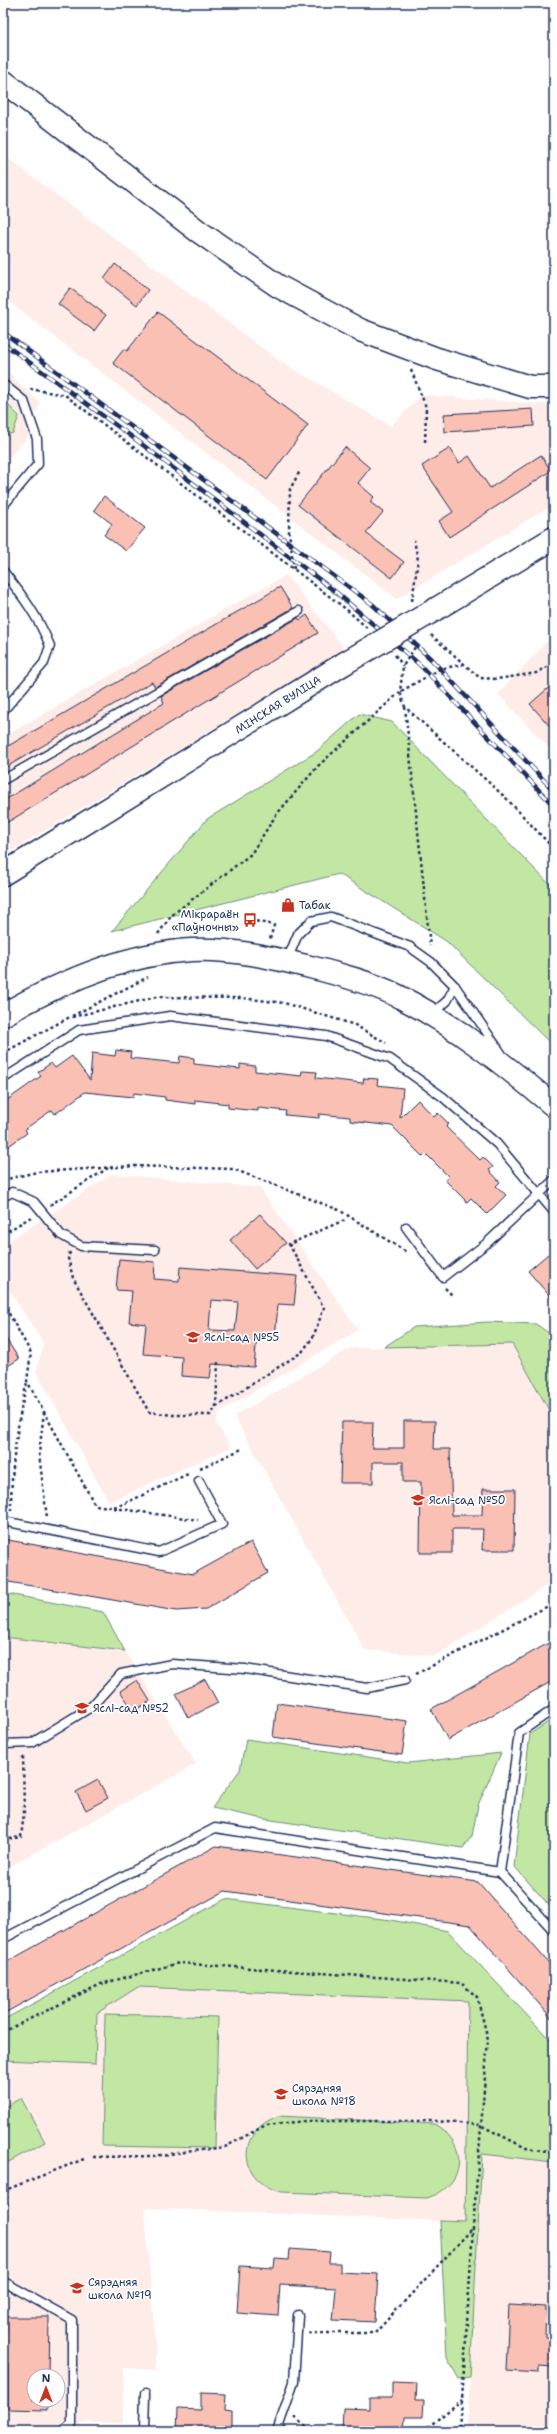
<svg xmlns="http://www.w3.org/2000/svg" width="557" height="2434" viewBox="0 0 557 2434" font-family="'Shantell Sans',sans-serif">
  <style>
    .built { fill: #feece8; fill-rule: evenodd }
    .green { fill: #c2e7a2; stroke: #6e8b80 }
    .building { fill: #fbc0b4; stroke: #1b2f5e; fill-rule: evenodd }
    .lines { fill: none; stroke-linecap: round; stroke-linejoin: round }
    .lane-casing { stroke: #1b2f5e; stroke-width: 11 }
    .secondary-casing { stroke: #1b2f5e; stroke-width: 25 }
    .primary-casing { stroke: #1b2f5e; stroke-width: 25 }
    .path { stroke: #1b2f5e; stroke-width: 2.5; stroke-dasharray: 3 3; stroke-linecap: butt }
    .lane { stroke: #fff; stroke-width: 8 }
    .secondary { stroke: #fff; stroke-width: 22 }
    .primary { stroke: #fff; stroke-width: 22 }
    .rail-casing { stroke: #1b2f5e; stroke-width: 4.5 }
    .rail { stroke: #fff; stroke-width: 3; stroke-dasharray: 9; stroke-linecap: butt }
    .primary-bridge-casing { stroke: #1b2f5e; stroke-width: 25; stroke-linecap: butt }
    .primary-bridge { stroke: #fff; stroke-width: 22 }
    .labels { text-anchor: middle; dominant-baseline: central; stroke-width: 3.5; stroke-linejoin: round; paint-order: stroke }
    .street-label { font-size: 11px; fill: #1b2f5e; stroke: #fff }
    .poi-label { font-size: 11px; fill: #1b2f5e; stroke: #fff; text-anchor: start }
  </style>
  <rect width="100%" height="100%" fill="#fff"/>
  <filter id="ink" filterUnits="userSpaceOnUse"><feTurbulence type="fractalNoise" baseFrequency=".025" numOctaves="2"/><feDisplacementMap in="SourceGraphic" scale="8" xChannelSelector="R" yChannelSelector="G"/><feConvolveMatrix kernelMatrix="1 2 1 2 8 2 1 2 1" color-interpolation-filters="sRGB"/></filter>
  <g filter="url(#ink)">
    <g class="built">
      <polygon points="3,155 281,362 391,426 422,395 554,405 554,504 397,599 3,297"/>
      <polygon points="3,367 40,403 27,438 3,464"/>
      <polygon points="286,575 345,649 3,856 3,737"/>
      <polygon points="554,634 554,753 498,694"/>
      <polygon points="112,1174 260,1188 358,1330 219,1412 216,1423 231,1447 109,1502 36,1371 44,1344 3,1280 3,1245"/>
      <polygon points="512,1344 554,1419 554,1581 435,1656 365,1650 234,1416 351,1348"/>
      <polygon points="3,1637 125,1651 196,1764 3,1870"/>
      <path d="M137 1987 468 2001 465 2222 145 2208 157 2370 124 2368 123 2423 81 2422V2431H3V2060L95 2064 97 2013ZM34 2376H58V2400H34Z"/>
      <polygon points="482,2154 554,2162 554,2431 467,2431"/>
    </g>
    <g class="green">
      <polygon points="3,400 19,416 13,433 3,436"/>
      <polygon points="359,714 392,722 554,889 554,1047 446,941 339,874 112,931 207,819 316,752"/>
      <polygon points="488,1322 536,1324 554,1337 554,1419 512,1344 384,1347 414,1327"/>
      <polygon points="3,1593 103,1612 125,1651 3,1637"/>
      <polygon points="554,1718 554,1911 514,1866 530,1734"/>
      <polygon points="246,1739 408,1763 501,1753 478,1805 472,1836 463,1848 264,1819 212,1808 240,1770"/>
      <polygon points="225,1899 391,1920 448,1931 554,2044 554,2162 482,2154 470,2377 459,2379 447,2358 440,2220 465,2221 468,2001 138,1987 97,2013 95,2064 3,2060 3,2020"/>
      <polygon points="105,2014 218,2017 215,2148 102,2146"/>
      <polygon points="21,2098 45,2142 3,2165 3,2108"/>
      <path d="M279 2116 434 2124C470 2144 466 2186 427 2198L282 2192C237 2182 235 2130 279 2116Z"/>
    </g>
    <g class="building">
      <polygon points="115,264 148,290 137,305 104,279"/>
      <polygon points="70,288 106,315 94,331 58,304"/>
      <polygon points="158,312 308,425 267,480 113,363 124,349 127,351"/>
      <polygon points="533,409 534,426 445,432 444,414"/>
      <polygon points="345,447 370,468 358,483 374,497 370,502 383,512 366,533 404,562 392,578 298,505"/>
      <polygon points="450,448 459,463 469,456 490,488 541,455 551,471 449,537 439,521 453,512 422,466"/>
      <polygon points="104,496 145,528 126,551 104,535 112,524 94,510"/>
      <polygon points="280,587 293,608 155,687 152,682 3,769 3,749"/>
      <polygon points="307,615 318,633 3,825 3,801 164,703 161,696 298,618 300,620"/>
      <polygon points="554,683 554,731 530,704"/>
      <polygon points="116,1050 131,1052 130,1058 179,1063 180,1056 194,1058 194,1064 240,1069 240,1064 255,1066 255,1071 301,1076 302,1071 317,1072 316,1078 363,1083 364,1078 378,1079 377,1085 403,1088 400,1118 418,1100 434,1117 438,1113 449,1124 446,1127 480,1160 483,1157 493,1167 489,1170 500,1182 496,1186 506,1195 487,1214 471,1198 467,1202 445,1180 449,1177 426,1154 423,1157 392,1126 350,1121 350,1117 319,1114 319,1118 285,1115 286,1111 258,1108 258,1111 228,1108 228,1104 195,1100 195,1104 165,1100 165,1097 134,1093 133,1097 85,1092 55,1114 52,1110 25,1129 27,1133 3,1150 3,1103 41,1076 38,1072 51,1063 55,1068 72,1056 90,1080 92,1053 115,1056"/>
      <polygon points="260,1214 286,1243 255,1269 230,1240"/>
      <polygon points="554,1249 554,1301 528,1271"/>
      <path d="M119 1259 155 1262 154 1279 179 1281 180 1267 297 1276 294 1305 278 1304 275 1338 257 1336 254 1367 212 1364 210 1378 181 1376 182 1357 143 1354 146 1324 129 1322 132 1291 116 1290ZM211 1300 238 1302 235 1331 209 1330Z"/>
      <polygon points="3,1334 19,1359 3,1369"/>
      <polygon points="404,1421 435,1421 434,1449 450,1449 452,1515 482,1515 483,1489 515,1489 514,1550 482,1550 483,1529 452,1529 452,1553 420,1553 421,1482 403,1482 403,1462 373,1462 373,1483 340,1483 342,1422 373,1422 372,1448 404,1448"/>
      <polygon points="3,1539 193,1574 251,1542 268,1573 206,1609 176,1611 3,1581"/>
      <polygon points="554,1640 554,1680 448,1740 431,1709"/>
      <polygon points="205,1679 218,1703 188,1718 176,1694"/>
      <polygon points="137,1680 150,1701 134,1711 120,1691"/>
      <polygon points="277,1703 407,1721 402,1755 273,1737"/>
      <polygon points="98,1780 108,1798 86,1810 76,1792"/>
      <polygon points="216,1846 478,1882 554,1969 554,2021 470,1925 225,1891 3,2014 3,1964"/>
      <polygon points="290,2249 330,2252 329,2263 340,2263 340,2272 378,2274 375,2322 333,2320 336,2288 280,2285 278,2316 237,2313 240,2266 274,2268 275,2259 289,2260"/>
      <polygon points="509,2305 546,2307 545,2337 554,2338 554,2367 539,2366 539,2373 506,2371"/>
      <polygon points="6,2317 49,2317 48,2376 34,2376 34,2400 47,2400 47,2410 8,2409 8,2363 3,2363 3,2330 6,2330"/>
      <polygon points="392,2382 417,2383 416,2400 424,2400 423,2417 405,2417 404,2431 342,2431 343,2408 369,2409 369,2398 392,2398"/>
      <polygon points="201,2393 226,2394 225,2411 232,2412 232,2429 177,2431 178,2409 201,2410"/>
    </g>
    <g class="lines">
      <defs>
        <g id="lane">
          <polyline points="3,384 24,401 37,439 38,464 3,506"/>
          <path d="M3 571C22 595 39 618 50 646L44 663 3 711"/>
          <polyline points="3,780 299,611"/>
          <polyline points="287,960 298,934 311,921 331,917 410,947 431,962 455,986 501,1053"/>
          <polyline points="432,1014 447,1001 455,986"/>
          <polyline points="3,1079 79,1030 170,1016 326,1036 390,1059 443,1097 497,1144 554,1212"/>
          <polyline points="3,1197 12,1192 34,1202 61,1235 81,1246 155,1250"/>
          <polyline points="406,1227 443,1277 487,1243 554,1180"/>
          <polyline points="3,1521 159,1552 222,1524 199,1481"/>
          <polyline points="3,1744 32,1743 91,1707 121,1674 172,1664 245,1669 367,1688 405,1680"/>
          <polyline points="500,1872 519,1733 554,1709"/>
          <polyline points="3,1939 215,1828 500,1872 554,1931"/>
          <polyline points="6,2283 72,2320 72,2424 63,2431"/>
          <polyline points="144,2431 145,2393"/>
          <polyline points="277,2431 294,2382 298,2315"/>
        </g>
        <g id="secondary">
          <polyline points="3,81 198,231 278,286 360,330 437,359 530,387 554,387"/>
          <path d="M3 1015C60 982 124 954 191 950 232 948 275 958 314 968 342 975 372 983 398 996 454 1024 506 1066 554 1106"/>
        </g>
        <g id="primary">
          <polyline points="431,612 554,538"/>
          <polyline points="3,874 345,663"/>
        </g>
      </defs>
      <use href="#lane" class="lane-casing"/>
      <use href="#secondary" class="secondary-casing"/>
      <use href="#primary" class="primary-casing"/>
      <g class="path">
        <polyline points="411,370 426,407 425,445"/>
        <polyline points="30,389 65,395 346,609 367,628"/>
        <polyline points="294,569 289,532 290,489 300,471"/>
        <polyline points="412,601 418,560 414,540"/>
        <polyline points="431,635 480,678 497,679 536,673 554,663"/>
        <polyline points="395,655 403,666"/>
        <polyline points="464,664 440,669 400,692 405,707 506,798 554,849"/>
        <polyline points="405,707 430,946"/>
        <polyline points="250,920 274,925 270,939"/>
        <polyline points="158,934 172,915 251,854 276,815 318,766 400,692 403,666 417,644"/>
        <polyline points="72,1016 148,977"/>
        <polyline points="3,1053 68,1018 156,997 242,998 284,1003 355,1025 386,1043"/>
        <polyline points="3,1180 37,1172 134,1166 233,1169 339,1210 408,1253"/>
        <polyline points="50,1205 108,1168"/>
        <polyline points="3,1234 31,1217"/>
        <polyline points="70,1252 68,1258 73,1278 149,1412 172,1415 210,1415 216,1407 218,1360"/>
        <polyline points="445,1288 453,1296"/>
        <polyline points="3,1303 31,1353 27,1381 95,1505 108,1507 119,1506 188,1474"/>
        <polyline points="216,1407 302,1352 313,1337 324,1308 289,1244 347,1219"/>
        <polyline points="44,1412 39,1454 47,1518"/>
        <polyline points="200,1468 242,1449"/>
        <polyline points="114,1508 198,1520"/>
        <path d="M11 1511C11 1467 17 1425 27 1382"/>
        <polyline points="416,1674 554,1603"/>
        <polyline points="3,1840 21,1837 24,1813 23,1755"/>
        <polyline points="3,2032 101,1984 179,1963 461,1983 477,1997 488,2039 473,2228 460,2431"/>
        <polyline points="93,2157 153,2156 225,2147 266,2125 306,2121 436,2121 480,2125 526,2148 554,2152"/>
        <polyline points="3,2191 84,2159"/>
        <polyline points="6,2271 7,2190"/>
        <polyline points="3,2307 5,2307 5,2296"/>
        <polyline points="309,2333 375,2333 473,2228"/>
        <polyline points="295,2417 309,2431"/>
        <polyline points="423,2431 462,2400"/>
      </g>
      <use href="#lane" class="lane"/>
      <use href="#secondary" class="secondary"/>
      <use href="#primary" class="primary"/>
      <defs>
        <g id="rail">
          <polyline points="3,332 372,604 431,659 554,791"/>
          <polyline points="3,343 139,442 337,593 420,665 554,806"/>
        </g>
      </defs>
      <use href="#rail" class="rail-casing"/>
      <use href="#rail" class="rail"/>
      <defs>
        <polyline id="primary-bridge" points="345,663 431,612"/>
      </defs>
      <use href="#primary-bridge" class="primary-bridge-casing"/>
      <use href="#primary-bridge" class="primary-bridge"/>
    </g>
  </g>
  <defs>
    <symbol id="shop-bare" viewBox="-9 -9 18 18"><path d="M-5-2.5h2.3a2.7 3.5 0 0 1 5.4 0H5L5.5 6h-11ZM-1.5-2.5h3a1.5 2.3 0 0 0-3 0Z" fill="#c8321e" stroke="#fff" stroke-width="2.5" paint-order="stroke"/></symbol>
    <symbol id="bus-bare" viewBox="-9 -9 18 18"><path d="M-5-6H5V4H4V6H2V4H-2V6H-4V4H-5ZM-3.5-4V0h7V-4ZM-3.5 1.2v1.5H-2V1.2ZM2 1.2v1.5H3.5V1.2Z" fill="#c8321e" stroke="#fff" stroke-width="2.5" paint-order="stroke"/></symbol>
    <symbol id="school-bare" viewBox="-9 -9 18 18"><path d="M0-5L7-2L0 1L-7-2ZM-4 1L0 2.5L4 1V4Q0 6-4 4Z" fill="#c8321e" stroke="#fff" stroke-width="2.5" paint-order="stroke"/></symbol>
  </defs>
  <g fill-rule="evenodd">
    <use href="#shop-bare" x="278" y="895" width="20" height="20"/>
    <use href="#bus-bare" x="240" y="910" width="20" height="20"/>
    <use href="#school-bare" x="183" y="1327" width="20" height="20"/>
    <use href="#school-bare" x="408" y="1490" width="20" height="20"/>
    <use href="#school-bare" x="72" y="1698" width="20" height="20"/>
    <use href="#school-bare" x="271" y="2084" width="20" height="20"/>
    <use href="#school-bare" x="67" y="2278" width="20" height="20"/>
  </g>
  <g class="labels">
    <g class="street-label">
      <text transform="translate(278 705) rotate(-32)">МІНСКАЯ ВУЛІЦА</text>
    </g>
    <g class="poi-label">
      <text x="299" y="905">Табак</text>
      <text x="239" y="914" text-anchor="end">Мікрараён<tspan x="239" dy="13">«Паўночны»</tspan></text>
      <text x="204" y="1337">Яслі-сад №55</text>
      <text x="429" y="1500">Яслі-сад №50</text>
      <text x="93" y="1708">Яслі-сад №52</text>
      <text x="292" y="2088">Сярэдняя<tspan x="292" dy="13">школа №18</tspan></text>
      <text x="88" y="2282">Сярэдняя<tspan x="88" dy="13">школа №19</tspan></text>
    </g>
  </g>
  <rect width="557" height="2434" fill="none" stroke="#fff" stroke-width="16"/>
  <rect x="8" y="8" width="541" height="2418" fill="none" stroke="#1b2f5e" stroke-width="1.5" filter="url(#ink)"/>
  <g transform="translate(46 2388)"><circle r="19" fill="#ffffff" stroke="#a4acbf"/>
  <path d="M0-3L7 15L0 10L-7 15Z" fill="#c8321e"/>
  <text y="-6" font-size="11" font-weight="bold" text-anchor="middle" fill="#1b2f5e">N</text>
  </g>
</svg>
